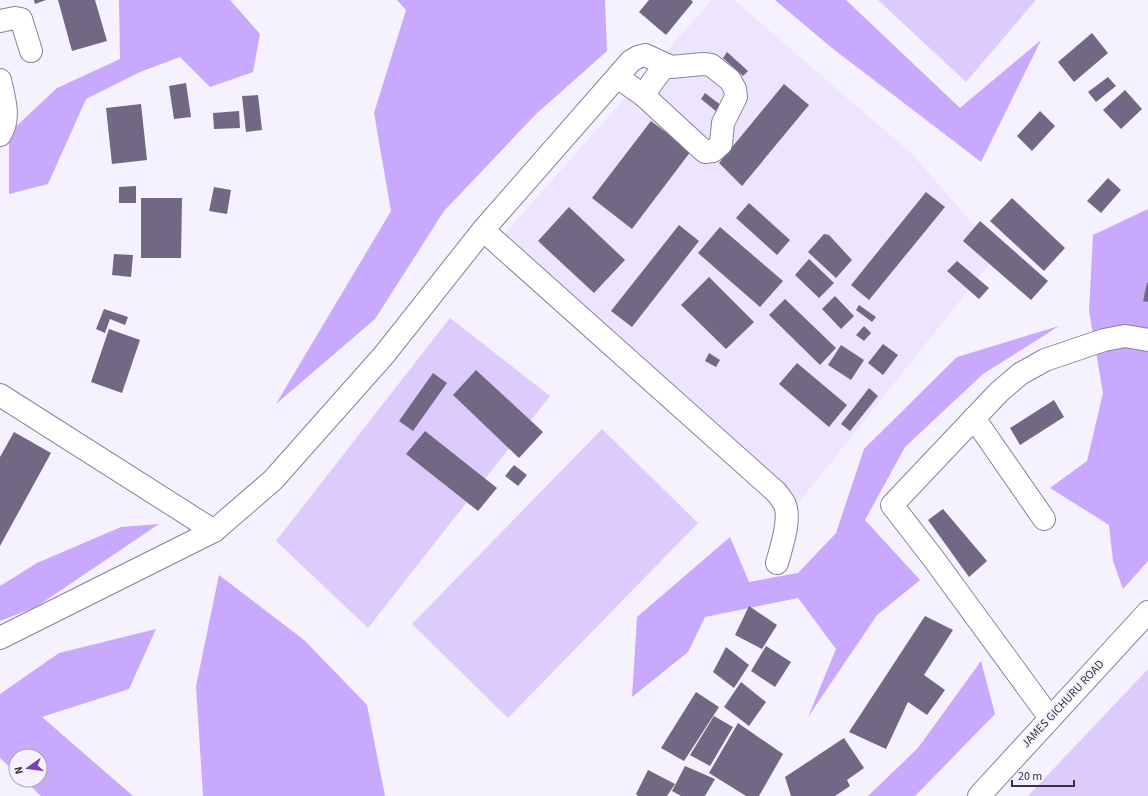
<svg xmlns="http://www.w3.org/2000/svg" width="1148" height="796" viewBox="0 0 1148 796" font-family="'Source Sans 3',sans-serif">
  <style>
    .built { fill: #ede5fd }
    .green { fill: #ddcbfe }
    .forest { fill: #c8a9fd }
    .building { fill: #716884 }
    .lines { fill: none; stroke-linecap: round; stroke-linejoin: round }
    .minor-casing { stroke: #8a819d; stroke-width: 24 }
    .major-casing { stroke: #8a819d; stroke-width: 24 }
    .minor { stroke: #fff; stroke-width: 22 }
    .major { stroke: #fff; stroke-width: 22 }
    .labels { text-anchor: middle; dominant-baseline: central; stroke-width: 4; stroke-linejoin: round; paint-order: stroke }
    .street-label { font-size: 12px; fill: #36323e; stroke: #f5f1fe }
  </style>
  <rect width="100%" height="100%" fill="#f5f1fe"/>
  <polygon class="built" points="712,0 734,0 914,156 998,253 796,506 500,239"/>
  <g class="green">
    <polygon points="878,0 1036,0 966,82"/>
    <polygon points="450,318 550,396 368,628 276,541"/>
    <polygon points="602,429 698,523 508,718 412,624"/>
    <polygon points="1148,669 1148,796 1028,796"/>
  </g>
  <g class="forest">
    <polygon points="119,0 230,0 260,34 253,72 210,87 180,57 140,72 86,99 48,184 9,194 9,133 57,88 120,59"/>
    <polygon points="397,0 605,0 607,51 536,114 444,211 375,319 276,404 391,211 374,113 406,10"/>
    <polygon points="775,0 846,0 960,108 1041,40 981,162 832,48"/>
    <polygon points="1148,209 1148,561 1123,589 1113,561 1109,525 1050,488 1087,461 1103,393 1089,311 1093,235"/>
    <polygon points="1059,326 983,374 905,447 865,520 920,580 877,615 808,717 836,649 798,598 705,617 688,652 632,697 637,617 730,537 749,582 798,573 836,533 864,449 957,357"/>
    <polygon points="159,524 36,607 0,621 0,586 37,563 121,527"/>
    <polygon points="219,575 304,640 367,705 385,796 203,796 196,686"/>
    <polygon points="156,629 129,689 42,717 133,796 41,796 24,780 40,780 40,756 16,756 16,773 0,758 0,694 59,653"/>
    <polygon points="981,661 995,714 915,796 868,796 918,748"/>
  </g>
  <g class="building">
    <polygon points="34,0 46,0 35,4"/>
    <polygon points="58,0 95,0 107,41 72,51"/>
    <polygon points="649,0 691,0 693,2 666,35 639,12"/>
    <polygon points="1092,33 1108,53 1074,82 1058,62"/>
    <polygon points="727,52 748,71 743,76 723,58"/>
    <polygon points="1108,77 1116,86 1096,102 1088,92"/>
    <polygon points="186,83 191,117 174,119 169,86"/>
    <polygon points="784,84 809,105 742,186 719,163"/>
    <polygon points="1125,90 1142,109 1121,129 1103,110"/>
    <polygon points="705,93 726,109 722,116 701,99"/>
    <polygon points="258,95 262,130 246,132 242,96"/>
    <polygon points="141,104 147,160 112,164 106,108"/>
    <polygon points="239,111 240,128 214,129 213,113"/>
    <polygon points="1040,111 1055,126 1032,151 1017,136"/>
    <polygon points="651,121 691,151 632,229 592,198"/>
    <polygon points="1108,178 1121,190 1101,213 1087,201"/>
    <polygon points="136,186 136,203 119,203 119,187"/>
    <polygon points="214,187 231,190 227,214 209,211"/>
    <polygon points="926,192 945,207 869,300 851,285"/>
    <polygon points="141,198 182,198 181,258 141,258"/>
    <polygon points="1012,198 1065,248 1044,271 990,221"/>
    <polygon points="749,203 790,240 777,255 736,218"/>
    <polygon points="569,207 625,260 594,293 538,241"/>
    <polygon points="980,221 1048,281 1031,300 963,241"/>
    <polygon points="679,225 699,241 632,327 611,311"/>
    <polygon points="720,227 783,281 760,307 698,253"/>
    <polygon points="824,234 829,235 852,260 836,278 808,252"/>
    <polygon points="114,254 133,255 131,277 112,275"/>
    <polygon points="809,259 834,283 819,298 795,275"/>
    <polygon points="957,261 989,288 979,299 947,271"/>
    <polygon points="709,277 754,322 726,349 681,305"/>
    <polygon points="1147,283 1148,283 1148,302 1143,301"/>
    <polygon points="835,296 854,316 841,329 822,309"/>
    <polygon points="785,299 836,348 820,365 769,315"/>
    <polygon points="859,305 876,317 872,322 856,310"/>
    <polygon points="104,309 128,317 125,325 110,319 105,333 96,329"/>
    <polygon points="864,326 871,333 864,341 856,335"/>
    <polygon points="109,329 140,340 122,393 91,382"/>
    <polygon points="883,344 898,355 883,375 868,363"/>
    <polygon points="841,345 864,360 851,380 828,365"/>
    <polygon points="709,353 720,360 716,367 705,361"/>
    <polygon points="797,363 847,405 829,427 779,384"/>
    <polygon points="476,370 543,432 519,458 453,395"/>
    <polygon points="433,373 447,383 413,431 399,421"/>
    <polygon points="869,388 878,396 850,431 841,424"/>
    <polygon points="1054,400 1064,417 1020,445 1010,428"/>
    <polygon points="425,431 497,488 478,511 406,454"/>
    <polygon points="14,432 51,453 0,546 0,457"/>
    <polygon points="514,465 527,475 518,486 505,476"/>
    <polygon points="943,509 987,561 969,577 928,520"/>
    <polygon points="749,606 777,625 762,649 735,635"/>
    <polygon points="925,616 953,630 924,675 945,690 927,715 908,702 886,749 849,732"/>
    <polygon points="766,646 791,662 775,687 751,671"/>
    <polygon points="726,647 749,665 734,688 713,672"/>
    <polygon points="741,682 766,702 749,726 724,707"/>
    <polygon points="696,692 719,707 684,761 661,748"/>
    <polygon points="714,716 733,727 710,766 690,755"/>
    <polygon points="738,723 783,754 759,796 746,796 709,773"/>
    <polygon points="844,738 864,768 847,780 850,786 835,796 791,796 785,777"/>
    <polygon points="685,766 715,779 705,796 681,796 672,791"/>
    <polygon points="648,770 675,784 667,796 638,796 636,794"/>
  </g>
  <g class="lines">
    <defs>
      <g id="minor">
        <polyline points="0,21 15,18 21,19 31,51"/>
        <path d="M0 80C4 98 11 118 0 135"/>
        <polyline points="643,95 665,65"/>
        <polyline points="483,230 617,77 631,61 638,57 645,55 671,67 703,64 711,65 730,80 735,89 736,97 723,123 721,144 713,151 705,152 643,95 617,77"/>
        <polyline points="0,395 214,531"/>
        <polyline points="974,418 1044,519"/>
        <path d="M0 638 214 531 273 480 384 355 483 230 776 492C779 496 783 500 785 505 791 520 781 548 777 563"/>
        <polyline points="1050,718 933,558 892,505 999,392 1020,374 1045,360 1104,340 1125,336 1148,340"/>
      </g>
      <polyline id="major" points="979,796 1148,612"/>
    </defs>
    <use href="#minor" class="minor-casing"/>
    <use href="#major" class="major-casing"/>
    <use href="#minor" class="minor"/>
    <use href="#major" class="major"/>
  </g>
  <g class="labels">
    <g class="street-label">
      <text transform="translate(1063 704) rotate(-47)">JAMES GICHURU ROAD</text>
    </g>
  </g>
  <g transform="translate(28 768) rotate(256)"><circle r="19" fill="#f5f1fe" stroke="#a9a5b1"/>
  <path d="M0-3L7 15L0 10L-7 15Z" fill="#7742b9"/>
  <text y="-6" font-size="11" font-weight="bold" text-anchor="middle" fill="#36323e">N</text>
  </g>
  <path d="M1012 780v6h62v-6" fill="none" stroke="#36323e" stroke-width="2"/>
  <text x="1018" y="780" font-size="12" fill="#36323e" stroke="#f5f1fe" stroke-width="3" paint-order="stroke">20 m</text>
</svg>
